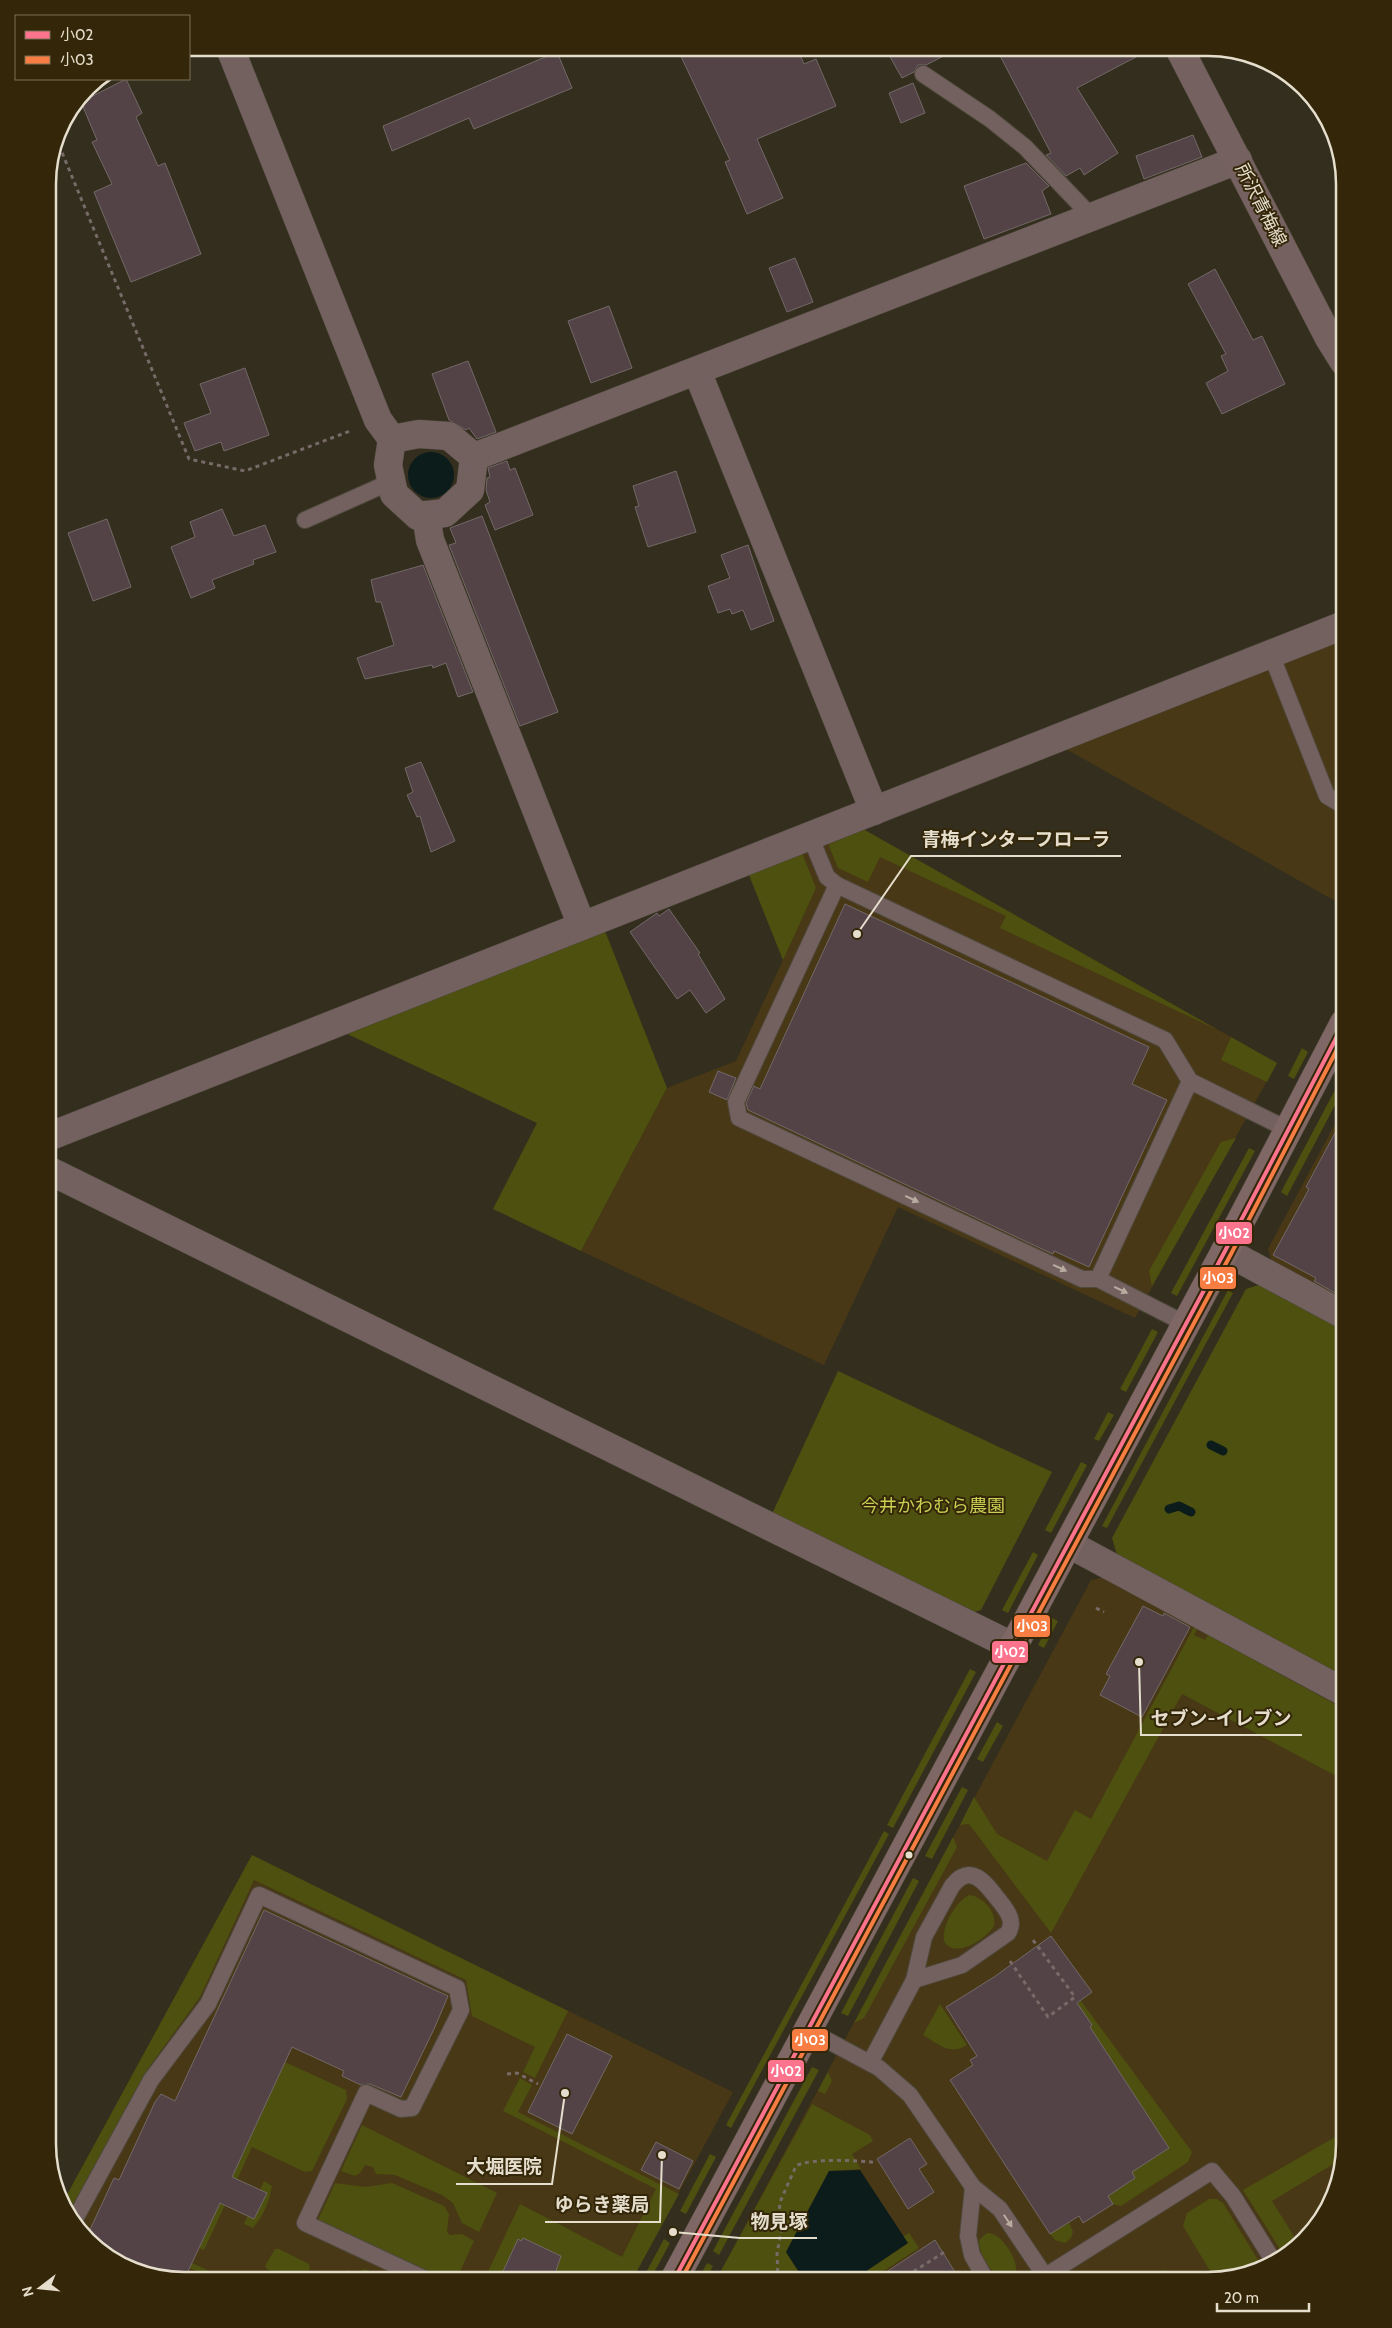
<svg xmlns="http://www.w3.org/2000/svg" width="1392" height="2328" viewBox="0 0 1392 2328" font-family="Cabin,'Noto Sans JP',sans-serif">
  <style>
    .built { fill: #483815 }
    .green { fill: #4d500f }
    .water { fill: #0c1c1b }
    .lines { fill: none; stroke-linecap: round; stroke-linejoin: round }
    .stream { stroke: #0c1c1b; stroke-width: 9 }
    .building { fill: #534347; stroke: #726967 }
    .lane-casing { stroke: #4f493c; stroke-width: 18 }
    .street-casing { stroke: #4f493c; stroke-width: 29 }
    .secondary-casing { stroke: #4f493c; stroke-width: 29 }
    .primary-casing { stroke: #4f493c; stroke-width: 29 }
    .path { stroke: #776a67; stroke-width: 3; stroke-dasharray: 4 4; stroke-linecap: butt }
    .lane { stroke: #736160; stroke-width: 16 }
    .street { stroke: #736160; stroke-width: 28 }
    .secondary { stroke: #75615f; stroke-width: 28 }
    .primary { stroke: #7f6765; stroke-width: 28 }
    .bus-1-casing { stroke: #342709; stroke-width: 8 }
    .bus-2-casing { stroke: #342709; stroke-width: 8 }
    .bus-1 { stroke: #fc738d; stroke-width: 4 }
    .bus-2 { stroke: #f77d43; stroke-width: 4 }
    .oneway { fill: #b8aca1 }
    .bus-dot { fill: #e6decd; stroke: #342709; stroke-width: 2 }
    .labels { text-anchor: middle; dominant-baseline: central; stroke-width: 4; stroke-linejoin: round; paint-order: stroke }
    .street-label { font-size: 18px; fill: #e6decd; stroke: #342709 }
    .park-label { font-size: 18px; fill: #c8cf52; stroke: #342709 }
    .rim { fill: none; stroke: #e6decd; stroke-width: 2.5 }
    .leader { fill: none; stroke: #e6decd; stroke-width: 2 }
    .callout-dot { fill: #e6decd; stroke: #342709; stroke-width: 2 }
    .callout-label { font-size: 19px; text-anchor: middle; font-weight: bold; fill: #e6decd; stroke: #342709; stroke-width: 4; stroke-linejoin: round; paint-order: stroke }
    .line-badge { stroke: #342709; stroke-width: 2 }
    .badge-label { font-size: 14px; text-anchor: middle; font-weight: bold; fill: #fff }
  </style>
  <rect width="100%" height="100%" fill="#342e1e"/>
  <g class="built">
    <polygon points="1344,639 1344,906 1066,749"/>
    <polygon points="863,829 1277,1063 1135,1318 898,1207 824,1365 581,1251 667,1088 736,1061 783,960 749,875"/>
    <polygon points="1344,1107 1344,1301 1272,1263 1268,1249"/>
    <polygon points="1104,1577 1344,1707 1344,2144 1322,2220 1268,2267 1208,2280 716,2280 1091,1580"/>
    <polygon points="252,1855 733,2092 632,2280 176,2280 108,2258 62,2204"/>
  </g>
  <g class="green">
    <polygon points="863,829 1218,1030 1000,928 1006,916 880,857 868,882 838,868 829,846 830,842"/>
    <polygon points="802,853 816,888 783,960 749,875"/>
    <polygon points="605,931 667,1088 581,1251 493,1209 537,1123 345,1033"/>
    <polygon points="1231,1037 1277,1063 1267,1082 1221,1060"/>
    <polygon points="1302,1048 1308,1052 1294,1079 1288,1076"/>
    <polygon points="1344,1073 1344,1088 1287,1196 1281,1192"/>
    <polygon points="1236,1138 1152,1286 1149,1271 1221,1142"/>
    <polygon points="1249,1148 1255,1151 1177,1296 1171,1293"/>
    <polygon points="1262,1284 1344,1328 1344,1678 1117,1555 1112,1538 1246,1289"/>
    <polygon points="1228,1290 1233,1293 1107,1528 1102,1526"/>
    <polygon points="1152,1329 1158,1332 1126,1392 1120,1389"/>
    <polygon points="838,1371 1052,1472 981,1610 968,1614 771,1516"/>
    <polygon points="1108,1412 1114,1415 1099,1441 1094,1439"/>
    <polygon points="1081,1462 1087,1465 1051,1533 1045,1530"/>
    <polygon points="1033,1552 1038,1555 1008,1613 1002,1610"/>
    <polygon points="1052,1618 1058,1621 1044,1648 1038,1645"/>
    <polygon points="1194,1627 1197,1629 1194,1635 1205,1640 1208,1635 1344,1709 1344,1780 1182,1694 1051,1933 969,1824 960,1825 974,1797 997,1834 1047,1861 1075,1810 1091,1819"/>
    <polygon points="970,1669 976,1672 893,1828 887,1825"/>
    <polygon points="997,1722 1003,1726 983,1762 977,1759"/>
    <polygon points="962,1787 968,1790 932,1859 925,1856"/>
    <polygon points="884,1831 889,1834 731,2128 726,2125"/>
    <polygon points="953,1837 957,1847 864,2018 854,2023"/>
    <polygon points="252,1855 568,2011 535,2078 523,2072 535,2047 472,2016 466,1980 254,1880 200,1997 147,2070 69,2213 62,2204"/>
    <polygon points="913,1878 919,1881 848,2016 841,2013"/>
    <path d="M970 1895C983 1897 997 1912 994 1926 986 1939 954 1960 944 1941 941 1927 957 1899 970 1895Z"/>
    <polygon points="1081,2001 1192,2152 1188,2162 1121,2206 1111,2204 1106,2197 1135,2178 1108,2137 1058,2019"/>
    <path d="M940 2004 967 2045C949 2056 939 2044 923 2035Z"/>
    <polygon points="285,2062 346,2090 347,2099 312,2171 305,2172 252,2147 237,2180 232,2177"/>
    <polygon points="812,2067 819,2070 719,2255 713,2251"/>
    <polygon points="828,2072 832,2081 825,2094 818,2091"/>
    <polygon points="520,2078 532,2085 518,2112 679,2194 632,2280 484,2280 520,2204 622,2257 656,2189 503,2111"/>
    <polygon points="812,2104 870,2135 873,2141 852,2154 861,2169 829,2171 786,2252 804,2280 716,2280"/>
    <polygon points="362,2125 497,2193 479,2232 462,2223 453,2203 442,2195 395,2175 376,2174 373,2167 365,2165 360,2173 355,2176 341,2171"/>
    <polygon points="1344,2132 1344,2144 1340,2160 1272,2201 1297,2241 1283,2254 1243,2190"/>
    <polygon points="710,2154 716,2157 686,2214 680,2211"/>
    <path d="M264 2181 272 2186C269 2202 264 2215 253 2228L244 2224Z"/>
    <polygon points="335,2183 365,2187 392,2183 444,2206 449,2214 447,2232 450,2235 462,2234 474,2241 456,2280 446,2280 318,2220"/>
    <polygon points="1209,2199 1217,2199 1223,2203 1263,2268 1215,2279 1183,2226 1187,2213"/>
    <polygon points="220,2203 225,2205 204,2250 199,2248"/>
    <polygon points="1069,2222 1073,2232 1071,2238 1065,2243 1055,2240 1050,2234"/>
    <polygon points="909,2233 919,2248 870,2280 853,2280 907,2244 903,2237"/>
    <path d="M987 2233C1001 2232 1018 2259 1016 2272 1002 2295 977 2254 979 2240Z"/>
    <polygon points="664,2239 670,2243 650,2280 642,2280"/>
    <path d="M275 2249H279L309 2264 310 2269 305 2280C293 2280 272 2278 265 2266Z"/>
    <polygon points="170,2253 229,2280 216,2280 168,2258"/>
    <polygon points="707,2263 713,2266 706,2280 698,2280"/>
    <polygon points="365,2269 390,2280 348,2280 352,2273"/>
    <polygon points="1163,2270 1170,2272 1176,2280 1152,2280 1156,2272"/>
    <polygon points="1099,2272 1105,2274 1110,2280 1087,2280 1092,2274"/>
  </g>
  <g class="water">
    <circle cx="431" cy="475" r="23"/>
    <polygon points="860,2170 908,2243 853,2280 804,2280 786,2252 829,2171"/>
  </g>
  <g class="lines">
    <g class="stream">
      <polyline points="1211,1445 1223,1451"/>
      <polyline points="1169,1509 1179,1506 1191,1512"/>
    </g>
  </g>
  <g class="building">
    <polygon points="677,48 797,48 804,64 816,59 836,106 757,139 783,198 747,214 725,162 730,160"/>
    <polygon points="885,48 959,48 926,65 918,65 914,72 902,78"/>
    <polygon points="996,48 1153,48 1077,88 1118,153 1084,175 1080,168 1066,176 1046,155 1051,153"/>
    <polygon points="557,52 572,88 474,129 469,118 392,151 383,126"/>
    <polygon points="126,79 142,113 136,117 158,166 165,163 201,254 131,282 94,192 112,184 92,142 97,140 81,102"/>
    <polygon points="913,83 925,113 901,123 889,93"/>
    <polygon points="1193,135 1202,157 1144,179 1136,156"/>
    <polygon points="1026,163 1049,186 1042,191 1051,214 984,239 964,186"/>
    <polygon points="795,258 813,302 787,312 769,268"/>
    <polygon points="1215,269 1253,340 1262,336 1285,384 1222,414 1206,383 1228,371 1221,356 1226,354 1188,284"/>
    <polygon points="609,306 632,368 591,383 568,321"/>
    <polygon points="468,361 496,432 477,439 469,428 466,430 449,420 432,374"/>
    <polygon points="245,368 269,435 224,451 221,442 195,451 184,423 211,413 200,384"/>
    <polygon points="507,461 510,470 515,468 533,515 495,530 485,505 490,502 486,490 487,478 490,477 488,468"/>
    <polygon points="676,471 696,532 648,547 635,507 639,506 633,486"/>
    <polygon points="222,509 234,536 265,525 276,552 253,560 254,564 212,580 215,588 191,598 171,547 195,537 190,522"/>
    <polygon points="482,516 558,712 520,726 449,545 456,543 450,528"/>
    <polygon points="107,519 131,587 93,601 68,533"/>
    <polygon points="748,545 774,621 751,630 743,610 732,614 730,609 718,613 708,586 730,578 721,555"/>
    <polygon points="423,565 473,692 458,697 446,663 433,668 432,665 365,679 357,658 394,645 381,602 376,602 371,580"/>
    <polygon points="421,762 455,841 431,852 420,816 417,817 407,795 413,792 405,768"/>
    <polygon points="845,904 1149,1047 1132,1084 1167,1100 1089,1267 1054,1251 1053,1254 1027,1242 748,1110 746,1103 754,1086 760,1089"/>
    <polygon points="669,909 700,953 698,954 725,999 706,1013 690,990 677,999 630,932 657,913 659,916"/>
    <polygon points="718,1071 736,1078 727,1100 709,1092"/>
    <polygon points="1344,1116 1344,1298 1314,1281 1316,1278 1273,1255 1309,1189 1306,1187"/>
    <polygon points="1143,1606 1163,1616 1164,1613 1190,1627 1142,1717 1100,1695 1110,1676 1106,1674"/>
    <polygon points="264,1910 448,1996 434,2029 401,2097 370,2084 361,2085 342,2076 344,2071 292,2047 232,2177 267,2193 254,2219 220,2203 184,2280 176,2280 108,2258 88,2234 114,2178 119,2180 155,2102 161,2094 175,2101"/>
    <polygon points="1051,1936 1092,1992 1077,2003 1092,2025 1090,2027 1169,2148 1132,2172 1135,2178 1108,2196 1113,2204 1083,2223 1079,2216 1050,2234 950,2080 973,2065 970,2060 977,2056 946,2007 994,1977"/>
    <polygon points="567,2034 612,2056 572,2134 528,2112"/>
    <polygon points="910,2138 927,2164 919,2169 934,2192 908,2209 877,2159"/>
    <polygon points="656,2142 693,2161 679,2189 641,2170"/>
    <polygon points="523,2238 561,2256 553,2280 499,2280 518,2239 521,2241"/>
    <polygon points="935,2240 960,2280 874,2280"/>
  </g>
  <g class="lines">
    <defs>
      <g id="lane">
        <polyline points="923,74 990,119 1025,147 1092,217"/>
        <polyline points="305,520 379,487 392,484"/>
        <polyline points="1271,654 1327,796 1344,806"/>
        <polyline points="810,836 827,877 837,885 1165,1040 1190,1081 1289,1130"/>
        <polyline points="837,885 736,1102 739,1118 1082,1279 1098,1279 1186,1324"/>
        <polyline points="1098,1279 1190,1081"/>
        <polyline points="808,2030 879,2068 910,2095 973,2187 1000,2209 1045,2276"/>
        <path d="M870 2063 914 1980 924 1937 952 1886C970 1863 984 1881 997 1898 1002 1904 1008 1911 1010 1918 1012 1924 1011 1928 1008 1933L962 1965 914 1980"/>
        <polyline points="973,2187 968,2236 972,2255 986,2280"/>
        <polyline points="75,2219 151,2080 208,2004 259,1895 457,1988 461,2010 412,2108 401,2109 366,2093 305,2223 427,2280"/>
        <polyline points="1039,2280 1212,2171 1233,2196 1274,2262"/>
      </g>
      <g id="street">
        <polyline points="230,48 378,420 392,439"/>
        <polyline points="697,371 874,811"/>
        <polygon points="419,434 449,436 474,457 470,490 445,513 418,516 394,494 388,465 392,439"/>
        <polyline points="474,457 1238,160"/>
        <polyline points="426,515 430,540 582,926"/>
        <polyline points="48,1137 1344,625"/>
        <polyline points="48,1170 1014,1647"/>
        <polyline points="1225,1251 1344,1315"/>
        <polyline points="1069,1544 1344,1692"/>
      </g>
      <polyline id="secondary" points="1179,48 1329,338 1344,362"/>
      <polyline id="primary" points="674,2280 1225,1251 1344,1023"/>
    </defs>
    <use href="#lane" class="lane-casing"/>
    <use href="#street" class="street-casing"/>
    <use href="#secondary" class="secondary-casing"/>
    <use href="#primary" class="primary-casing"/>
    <g class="path">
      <polyline points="56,138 189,459 245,471 350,431"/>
      <polyline points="1096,1608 1104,1612"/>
      <polyline points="1010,1961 1048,2017 1075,1997 1033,1940"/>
      <polyline points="507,2074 517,2073 538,2084"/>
      <polyline points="344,2280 349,2271"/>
      <path d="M778 2280 777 2253 782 2228 779 2215 780 2202 796 2166C808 2158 862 2160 877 2163"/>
      <polyline points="900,2280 946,2251"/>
    </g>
    <use href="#lane" class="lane"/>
    <use href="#street" class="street"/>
    <use href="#secondary" class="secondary"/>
    <use href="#primary" class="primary"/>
    <defs>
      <polyline id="bus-1" points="674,2280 1225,1251 1344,1023"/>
      <polyline id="bus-2" points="681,2280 1231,1254 1344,1036"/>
    </defs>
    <use href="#bus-1" class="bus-1-casing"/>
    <use href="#bus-2" class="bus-2-casing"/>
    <use href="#bus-1" class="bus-1"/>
    <use href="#bus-2" class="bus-2"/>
  </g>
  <defs><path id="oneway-solid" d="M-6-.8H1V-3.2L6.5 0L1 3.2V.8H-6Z" transform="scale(1.25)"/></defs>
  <g class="oneway">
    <use href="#oneway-solid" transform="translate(912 1199) rotate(25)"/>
    <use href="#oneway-solid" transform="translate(1060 1268) rotate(25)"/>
    <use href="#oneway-solid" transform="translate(1121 1290) rotate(25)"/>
    <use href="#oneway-solid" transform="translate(1008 2221) rotate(56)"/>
  </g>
  <circle class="bus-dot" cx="909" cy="1855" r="4.5"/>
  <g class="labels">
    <g class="street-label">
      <text transform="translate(1261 205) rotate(63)">所沢青梅線</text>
    </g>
    <g class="park-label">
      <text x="933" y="1506">今井かわむら農園</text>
    </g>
  </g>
  <path d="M0 0H1392V2328H0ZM184 56H1208A128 128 0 0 1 1336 184V2144A128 128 0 0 1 1208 2272H184A128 128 0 0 1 56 2144V184A128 128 0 0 1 184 56Z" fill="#342709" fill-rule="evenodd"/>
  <path class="rim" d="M184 56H1208A128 128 0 0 1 1336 184V2144A128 128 0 0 1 1208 2272H184A128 128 0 0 1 56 2144V184A128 128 0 0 1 184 56Z"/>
  <path class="leader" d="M857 934L911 856H1121M1139 1662L1141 1735H1302M565 2093L552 2184H456M662 2155L660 2222H545M673 2232L740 2238H817"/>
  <g class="callout-dot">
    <circle cx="857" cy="934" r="5"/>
    <circle cx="1139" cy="1662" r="5"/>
    <circle cx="565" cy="2093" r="5"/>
    <circle cx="662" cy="2155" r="5"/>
    <circle cx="673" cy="2232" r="5"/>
  </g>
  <g class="callout-label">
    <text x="1016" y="846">青梅インターフローラ</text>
    <text x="1221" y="1725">セブン-イレブン</text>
    <text x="504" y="2173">大堀医院</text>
    <text x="602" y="2211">ゆらき薬局</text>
    <text x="779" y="2228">物見塚</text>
  </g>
  <g class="line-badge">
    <rect x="1215" y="1221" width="38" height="24" rx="5" fill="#fc738d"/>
    <rect x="1199" y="1266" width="38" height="24" rx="5" fill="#f77d43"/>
    <rect x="1013" y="1614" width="38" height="24" rx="5" fill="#f77d43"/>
    <rect x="991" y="1640" width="38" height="24" rx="5" fill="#fc738d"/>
    <rect x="791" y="2028" width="38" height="24" rx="5" fill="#f77d43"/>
    <rect x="767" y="2059" width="38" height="24" rx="5" fill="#fc738d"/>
  </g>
  <g class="badge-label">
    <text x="1234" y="1238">小02</text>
    <text x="1218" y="1283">小03</text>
    <text x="1032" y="1631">小03</text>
    <text x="1010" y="1657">小02</text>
    <text x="810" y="2045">小03</text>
    <text x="786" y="2076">小02</text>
  </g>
  <rect x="15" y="15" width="175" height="65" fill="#342709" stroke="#7b7057"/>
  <rect x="25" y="31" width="25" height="8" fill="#fc738d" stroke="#7b7057"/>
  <text x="60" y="40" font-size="15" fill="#e6decd">小02</text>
  <rect x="25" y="56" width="25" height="8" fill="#f77d43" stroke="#7b7057"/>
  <text x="60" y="65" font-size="15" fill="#e6decd">小03</text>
  <g transform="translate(40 2288) rotate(254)" stroke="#342709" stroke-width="4" paint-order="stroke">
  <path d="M0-4L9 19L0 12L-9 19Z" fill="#e6decd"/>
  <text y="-8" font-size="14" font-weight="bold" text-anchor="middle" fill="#e6decd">N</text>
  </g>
  <path d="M1217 2303v8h92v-8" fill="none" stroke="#e6decd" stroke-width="2.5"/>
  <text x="1224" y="2303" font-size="15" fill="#e6decd" stroke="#342709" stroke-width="4" paint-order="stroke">20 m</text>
</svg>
